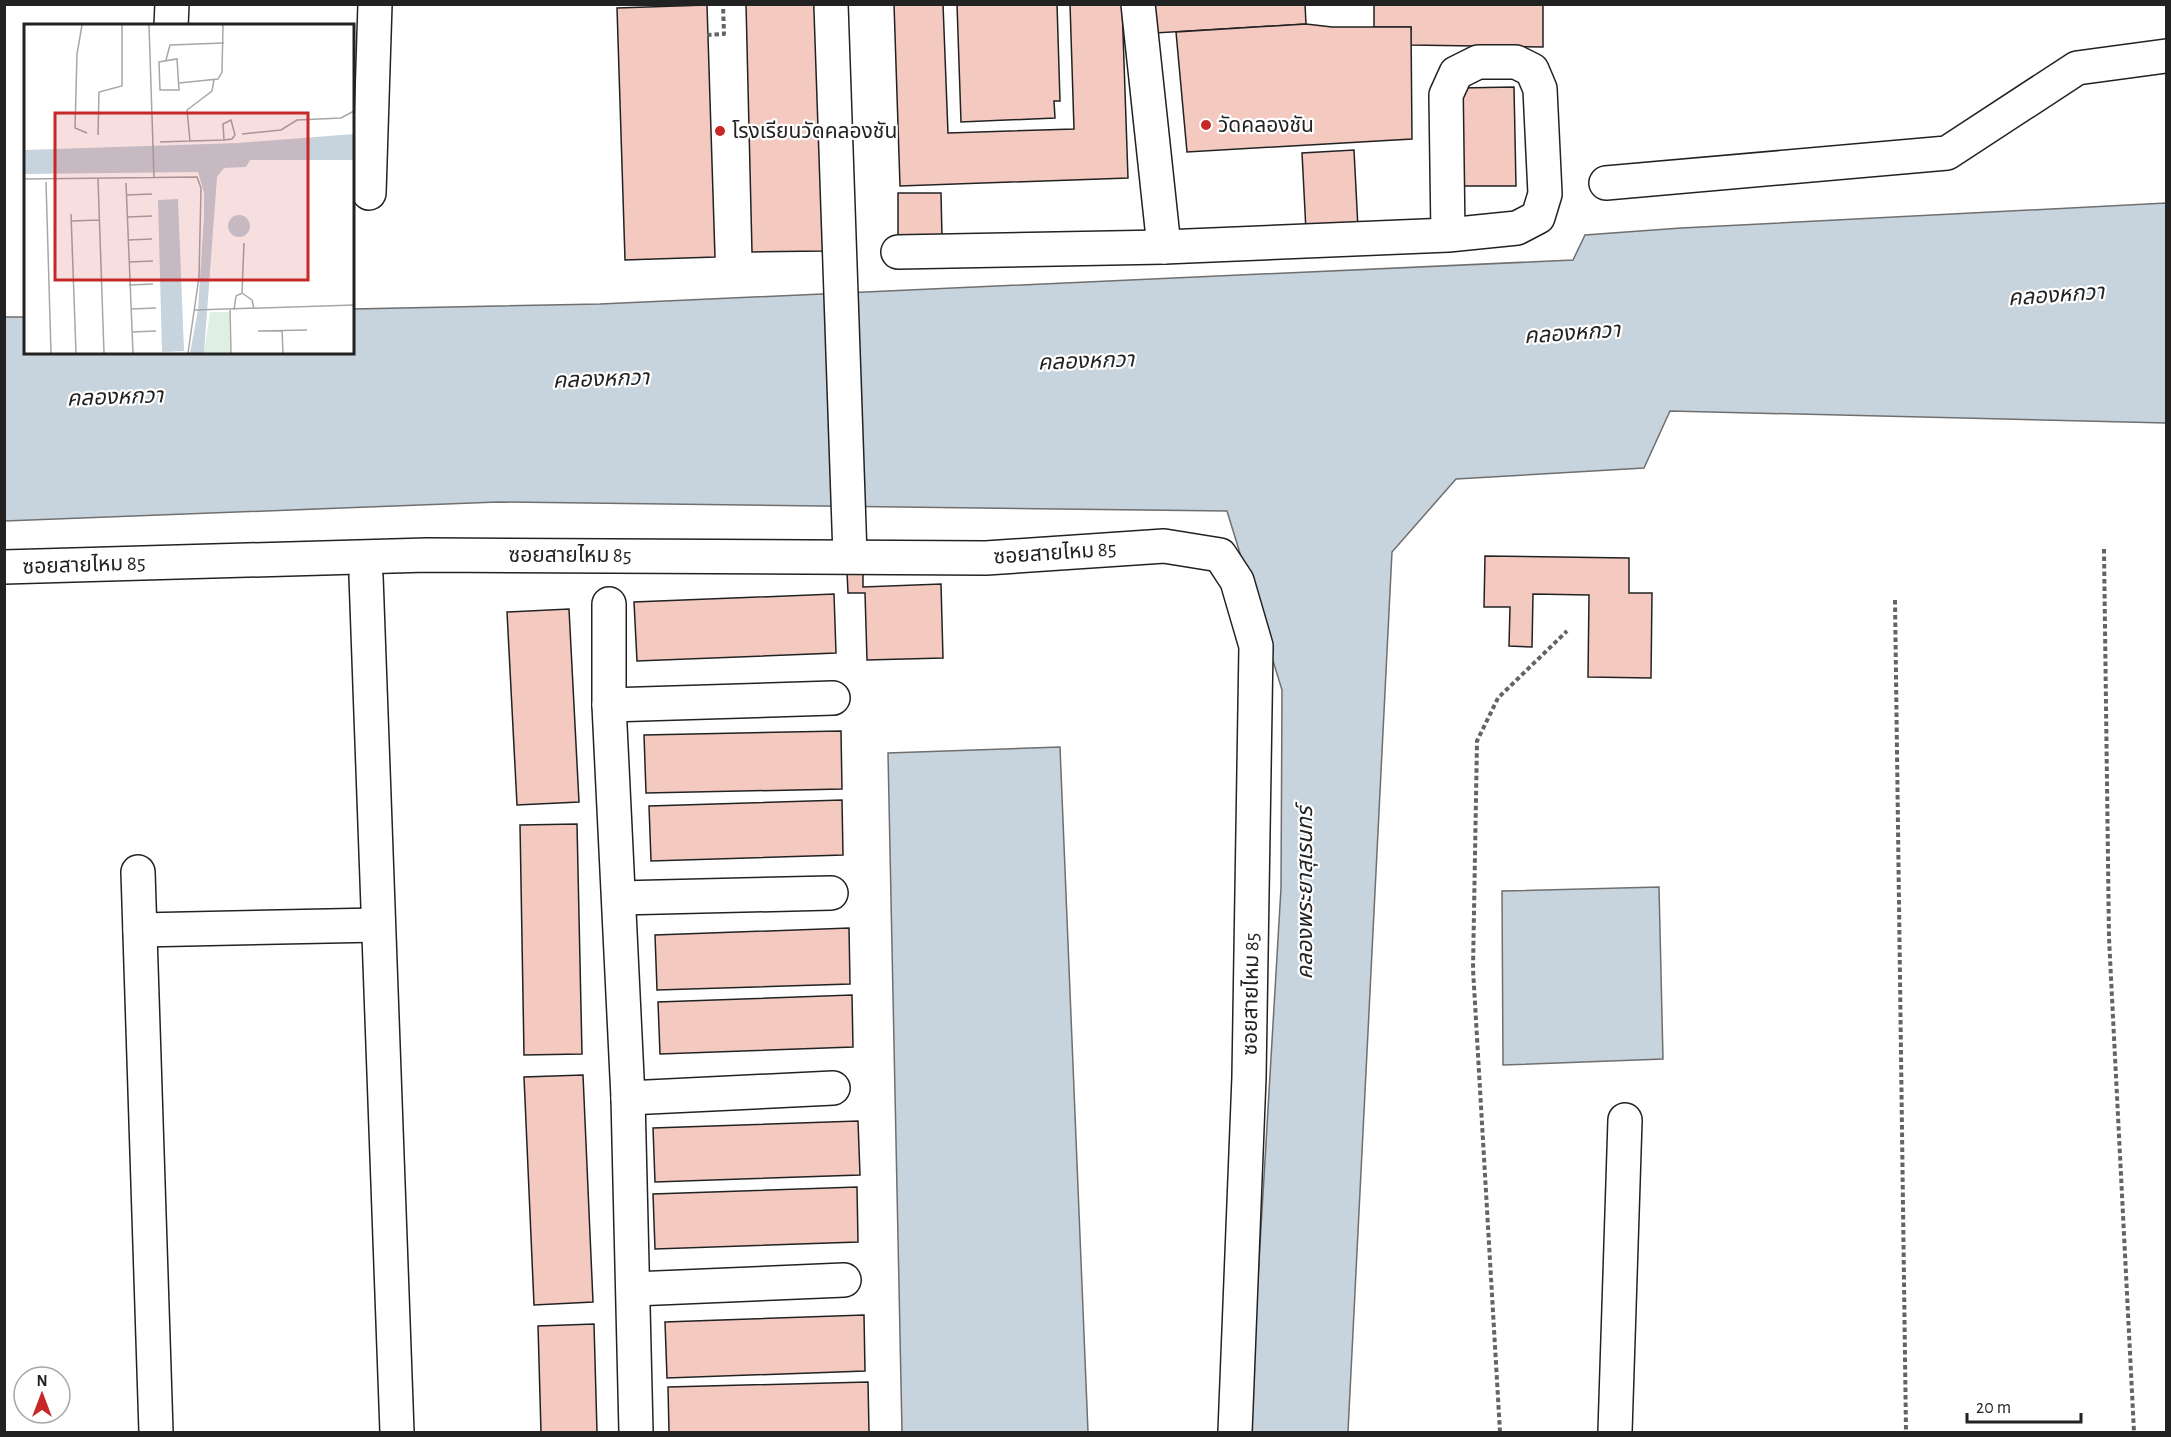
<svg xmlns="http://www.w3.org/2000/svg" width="2171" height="1437" viewBox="0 0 2171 1437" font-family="'Alegreya Sans','Noto Sans Thai',sans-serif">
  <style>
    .water { fill: #c7d3dd; stroke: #6f6f6f; stroke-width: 1.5 }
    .building { fill: #f3c9c0; stroke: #222; stroke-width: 1.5 }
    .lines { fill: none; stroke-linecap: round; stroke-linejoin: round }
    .minor-casing { stroke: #222; stroke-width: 36 }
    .path { stroke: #646464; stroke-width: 4; stroke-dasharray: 4.5 3; stroke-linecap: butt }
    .minor { stroke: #fff; stroke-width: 33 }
    .poi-dot { fill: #c62828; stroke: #fff; stroke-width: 2 }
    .labels { text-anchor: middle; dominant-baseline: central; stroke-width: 4.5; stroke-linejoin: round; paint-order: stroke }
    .poi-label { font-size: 21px; fill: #222; stroke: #fff; text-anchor: start }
    .street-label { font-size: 21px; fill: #222; stroke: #fff }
    .water-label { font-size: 22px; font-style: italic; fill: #222; stroke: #fff }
    .inset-road { fill: none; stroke: #a7a7a7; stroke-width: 1.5 }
    .view { fill: #c62828; fill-opacity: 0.15; stroke: #c62828; stroke-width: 3 }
    .inset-edge { fill: none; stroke: #222; stroke-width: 3 }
  </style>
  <rect width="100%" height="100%" fill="#fff"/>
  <g class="water">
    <polygon points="2166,203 2166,423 1670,411 1644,468 1456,479 1392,552 1348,1432 1249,1432 1281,888 1282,690 1227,511 498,502 5,521 4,317 25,317 26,352 352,352 353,309 600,304 1573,260 1585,235 1681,228"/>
    <polygon points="1060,747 1088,1432 902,1432 888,753"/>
    <polygon points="1659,887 1663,1059 1503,1065 1502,891"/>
  </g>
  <g class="building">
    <polygon points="746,4 819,4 824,251 752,252"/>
    <polygon points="894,4 943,4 948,133 1074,129 1070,4 1122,4 1128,178 900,186"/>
    <polygon points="957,4 1057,4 1060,101 1054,101 1055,118 961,122"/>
    <polygon points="1153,4 1305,4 1306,24 1155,33"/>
    <polygon points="1374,4 1543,4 1543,47 1410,45 1411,27 1374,27"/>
    <polygon points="707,5 715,257 625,260 617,8"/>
    <polygon points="1306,24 1332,27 1411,27 1412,139 1187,152 1176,32"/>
    <polygon points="1514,87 1516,186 1461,186 1459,88"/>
    <polygon points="1354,150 1358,228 1306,231 1302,153"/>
    <polygon points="898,193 941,193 942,237 898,238"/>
    <polygon points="1485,556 1629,558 1629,593 1652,593 1651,678 1588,677 1589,595 1533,594 1532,647 1509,646 1510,607 1484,607"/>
    <polygon points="863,571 863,587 941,584 943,658 867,660 865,593 848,593 847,572"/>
    <polygon points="834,594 836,653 637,661 634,602"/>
    <polygon points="569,609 579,802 517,805 507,612"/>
    <polygon points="841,731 842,789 646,793 644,735"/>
    <polygon points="842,800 843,855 651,861 649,806"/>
    <polygon points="577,824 582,1054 524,1055 520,825"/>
    <polygon points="849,928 850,984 657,990 655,935"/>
    <polygon points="852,995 853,1047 660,1054 658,1002"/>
    <polygon points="583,1075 593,1302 534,1305 524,1077"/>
    <polygon points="858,1121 860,1175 655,1182 653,1128"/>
    <polygon points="857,1187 858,1242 655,1249 653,1194"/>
    <polygon points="864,1315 865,1371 667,1378 665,1322"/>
    <polygon points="594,1324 597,1432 541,1432 538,1326"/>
    <polygon points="868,1382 869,1432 669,1432 668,1387"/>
  </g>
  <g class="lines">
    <defs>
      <g id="minor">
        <polyline points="831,4 850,556"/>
        <polyline points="1138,4 1164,247"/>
        <polyline points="171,26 172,4"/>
        <polyline points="1606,183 1947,153 2077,68 2166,56"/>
        <polyline points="369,193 375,4"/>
        <polyline points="898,252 1164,247 1448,235 1517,228 1538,217 1545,194 1540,89 1532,70 1516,62 1478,62 1456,73 1446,95 1448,235"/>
        <polyline points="4,567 427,555 986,558 1164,546 1220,555 1237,581 1256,646 1249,1077 1235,1432"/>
        <polyline points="366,576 397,1432"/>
        <polyline points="609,604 609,705 628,1098 636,1432"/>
        <polyline points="609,705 833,698"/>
        <polyline points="138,872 156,1432"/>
        <polyline points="619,898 831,893"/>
        <polyline points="140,930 378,925"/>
        <polyline points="628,1098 833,1088"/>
        <polyline points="634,1289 844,1280"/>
        <polyline points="1615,1432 1625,1120"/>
      </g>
    </defs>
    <use href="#minor" class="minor-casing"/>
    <g class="path">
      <polyline points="707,35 724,34 723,4"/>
      <polyline points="2104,549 2109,938 2134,1432"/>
      <polyline points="1895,600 1906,1432"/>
      <polyline points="1500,1432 1473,969 1477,741 1498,698 1567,631"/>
    </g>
    <use href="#minor" class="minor"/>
  </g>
  <g class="poi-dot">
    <circle cx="1206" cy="125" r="6"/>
    <circle cx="720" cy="131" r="6"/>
  </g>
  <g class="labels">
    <g class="poi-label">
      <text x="1218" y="125">วัดคลองชัน</text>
      <text x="732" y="131">โรงเรียนวัดคลองชัน</text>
    </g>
    <g class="street-label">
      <text transform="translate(1055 553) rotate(-4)">ซอยสายไหม 85</text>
      <text x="570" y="555">ซอยสายไหม 85</text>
      <text transform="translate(84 565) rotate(-2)">ซอยสายไหม 85</text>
      <text transform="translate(1251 994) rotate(-89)">ซอยสายไหม 85</text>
    </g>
    <g class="water-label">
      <text transform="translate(2056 295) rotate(-4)">คลองหกวา</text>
      <text transform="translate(1572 333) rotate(-4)">คลองหกวา</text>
      <text transform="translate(1086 361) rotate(-2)">คลองหกวา</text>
      <text transform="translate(601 379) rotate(-2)">คลองหกวา</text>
      <text transform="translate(115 397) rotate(-2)">คลองหกวา</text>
      <text transform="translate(1305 893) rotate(-90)">คลองพระยาสุเรนทร์</text>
    </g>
  </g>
  <g transform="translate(24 24)">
    <rect width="330" height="330" fill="#fff"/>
    <path d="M186 288H205L206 329H180Z" fill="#e0efe3"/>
    <path d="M330 110V136H226L222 143 200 144 193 153 180 329H166L174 286 180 192V169L174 148 0 150V126L214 119ZM154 175 160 327 138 328 134 176ZM204 202a11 11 0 1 1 22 0a11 11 0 1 1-22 0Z" fill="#c7d3dd"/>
    <path class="inset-road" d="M58 1 53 30 51 104 63 109M125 1 130 153M153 35 155 66H136L135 38ZM142 36 146 21 200 19M155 59 194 55 198 48 199 1M218 110 257 106 273 96 317 94 330 87M74 111 75 68 98 62V1M166 117 163 86 188 67 190 56M136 118 166 117 200 116 208 115 211 111 207 96 199 100 200 116M0 155 173 153 177 164 175 253 164 329M74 155 80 329M22 158 27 329M102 159 109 329M102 171 128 170M47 190 52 329M103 193 128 192M48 197 75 196M104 216 128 215M105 238 129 237M105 261 129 260M218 269 220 219M107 285 132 284M171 286 330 281M206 286 207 329M210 286 212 272 218 269 228 276 230 285M258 306 259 329M234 307 283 306M108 308 132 307"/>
    <path class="view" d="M31 89H284V256H31Z"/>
    <rect width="330" height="330" class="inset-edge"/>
  </g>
  <rect width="2171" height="1437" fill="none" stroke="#222222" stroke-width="12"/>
  <g transform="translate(42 1395)"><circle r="28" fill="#ffffff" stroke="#a7a7a7" stroke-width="1.5"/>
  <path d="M0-4.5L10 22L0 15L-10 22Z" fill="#c62828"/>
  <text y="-9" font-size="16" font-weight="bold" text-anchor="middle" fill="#222222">N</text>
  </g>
  <path d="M1967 1413v9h114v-9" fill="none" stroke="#222222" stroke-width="3"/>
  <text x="1976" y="1413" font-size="18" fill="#222222" stroke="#ffffff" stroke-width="4.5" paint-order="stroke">20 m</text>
</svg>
